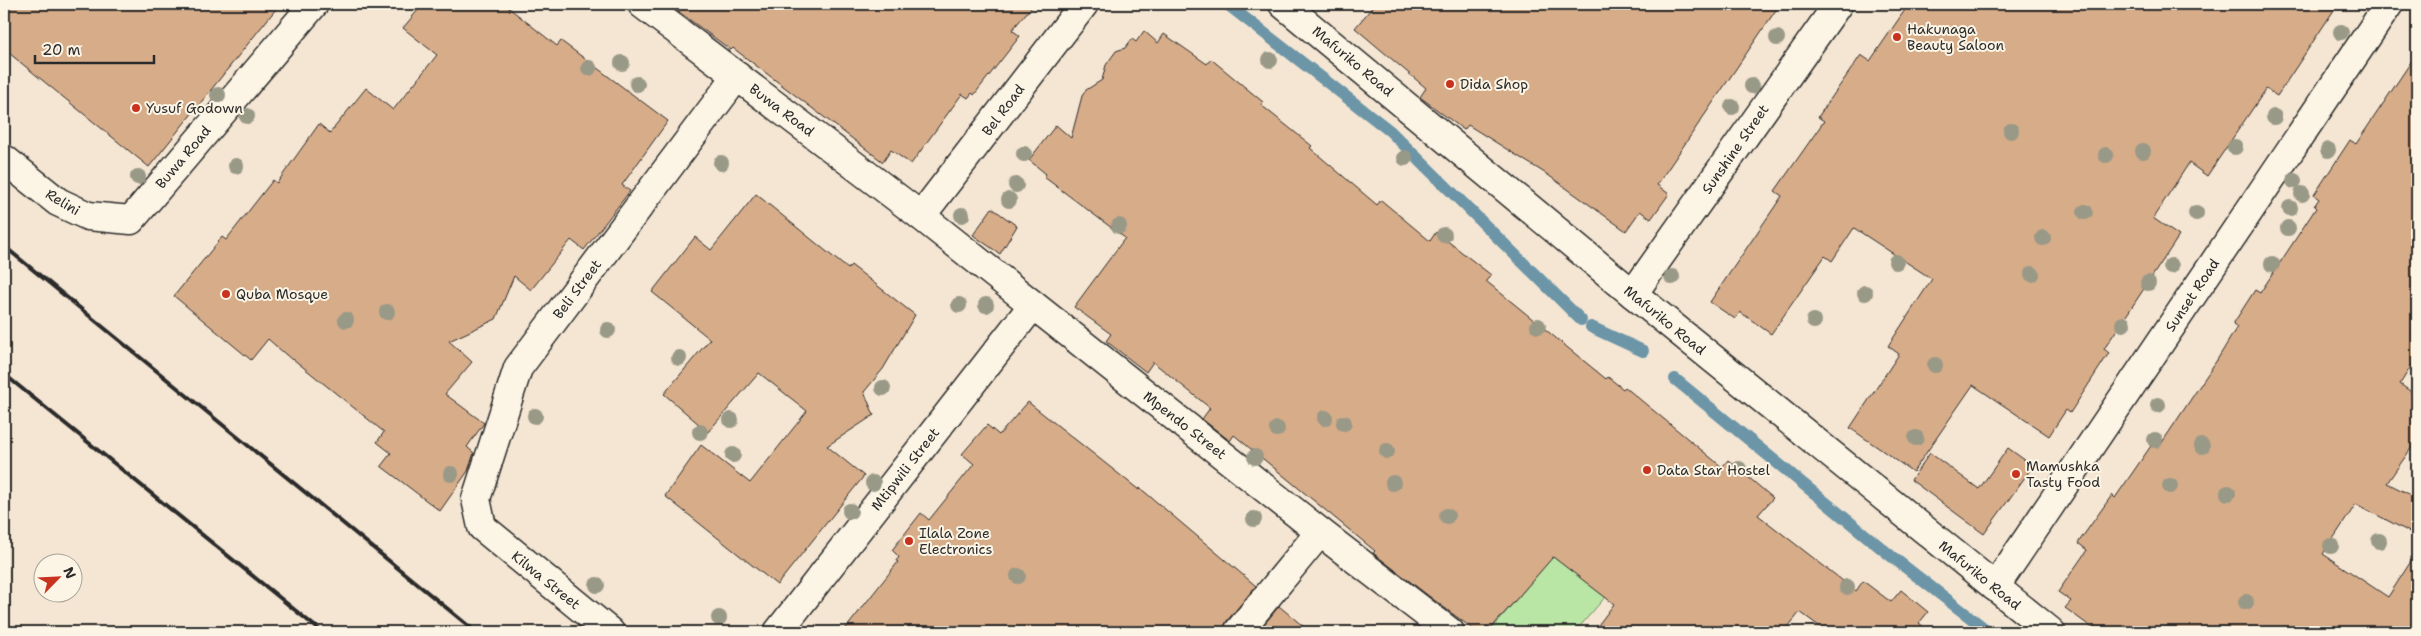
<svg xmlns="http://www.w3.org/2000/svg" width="2421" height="636" viewBox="0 0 2421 636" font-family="'Shantell Sans',sans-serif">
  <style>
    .green { fill: #b9e6a4; stroke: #728868 }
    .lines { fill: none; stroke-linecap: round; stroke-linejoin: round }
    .stream { stroke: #6c95a7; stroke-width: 12 }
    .building { fill: #d7ac89; stroke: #2b2b2b }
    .minor-casing { stroke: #2b2b2b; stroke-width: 31 }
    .minor { stroke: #fcf5e5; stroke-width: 28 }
    .rail { stroke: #2b2b2b; stroke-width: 4 }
    .tree { fill: #999987 }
    .poi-dot { fill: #c8321e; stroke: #fcf5e5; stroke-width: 2 }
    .labels { text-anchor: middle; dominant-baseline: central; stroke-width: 4; stroke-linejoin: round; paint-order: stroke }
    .poi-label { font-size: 14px; fill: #2b2b2b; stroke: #fcf5e5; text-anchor: start }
    .street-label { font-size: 14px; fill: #2b2b2b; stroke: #fcf5e5 }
  </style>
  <rect width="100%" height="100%" fill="#f5e6d3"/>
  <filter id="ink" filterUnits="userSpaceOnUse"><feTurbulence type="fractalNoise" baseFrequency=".02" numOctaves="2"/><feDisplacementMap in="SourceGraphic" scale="10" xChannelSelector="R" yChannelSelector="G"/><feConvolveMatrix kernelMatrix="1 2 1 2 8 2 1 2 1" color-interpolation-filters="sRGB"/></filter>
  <g filter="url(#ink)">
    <polygon class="green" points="1543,528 1613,588 1575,632 1489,632 1542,569"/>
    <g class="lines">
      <g class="stream">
        <polyline points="1227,4 1390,131 1581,320"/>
        <polyline points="1591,327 1643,351"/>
        <polyline points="1675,379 1891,556 1989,632"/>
      </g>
    </g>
    <g class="building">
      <polygon points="4,4 280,4 149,167 4,49"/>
      <polygon points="423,4 504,4 557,46 561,41 668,121 622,185 630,191 584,250 571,240 531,290 514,276 496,319 449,341 472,362 445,394 484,423 467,447 474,453 468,471 440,511 381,466 391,453 377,442 384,432 293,359 292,360 268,339 251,360 174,296 222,237 226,240 273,180 277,183 319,124 330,133 366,88 393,110 437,55 403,28"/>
      <polygon points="668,4 1034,4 1012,30 1020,36 974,95 972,93 968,98 962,94 911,164 891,150 883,162 733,48 731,50"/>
      <polygon points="1375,4 1780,4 1657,185 1669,194 1651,219 1640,211 1626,231 1548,175 1468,125 1464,130 1420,97 1426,88 1355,28"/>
      <polygon points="1909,4 2338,4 2277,96 2266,89 2207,176 2189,163 2153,218 2179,236 2104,349 2109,353 2070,413 2066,410 2049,436 1973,385 1913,472 1850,428 1899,354 1888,346 1932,279 1854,228 1832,261 1825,256 1771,334 1740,312 1735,319 1710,302 1782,196 1775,191 1824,121 1818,117 1861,55 1870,61"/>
      <polygon points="1144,31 1158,43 1164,34 1207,64 1211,59 1263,102 1261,105 1312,146 1310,148 1377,205 1381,200 1430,241 1436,232 1491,275 1486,281 1606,379 1608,377 1623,389 1625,387 1722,467 1728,460 1773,498 1758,515 1856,591 1863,581 1891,602 1901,590 1928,612 1919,623 1930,632 1827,632 1800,612 1784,632 1593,632 1614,604 1553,557 1488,632 1477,632 1430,597 1373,553 1375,551 1234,435 1230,441 1202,419 1210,408 1153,362 1146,372 1106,341 1111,334 1074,307 1125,238 1044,177 1046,174 1029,160 1056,125 1071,138 1082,96 1086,90 1102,80 1106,65 1116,51 1125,48 1132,39 1136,42"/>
      <polygon points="2417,53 2417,357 2400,384 2417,396 2417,440 2387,483 2417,498 2417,536 2356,504 2323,554 2388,597 2417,552 2417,632 2098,632 2065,608 2071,601 2058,592 2087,550 2078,543 2112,495 2115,498 2155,440 2161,444 2217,360 2237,327 2233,324 2255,290 2260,293 2316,208 2314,206 2319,199 2314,195 2350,140 2356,144"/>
      <polygon points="756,194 848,269 851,265 915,315 883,369 864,392 874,415 827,446 864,476 777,585 665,496 701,445 750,483 807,411 759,373 708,432 664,394 710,339 652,292 695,237 711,250"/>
      <polygon points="992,208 1017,226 1000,254 973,235"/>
      <polygon points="1028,402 1139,490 1140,488 1256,586 1226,622 1223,632 843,632 898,562 896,561 899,557 892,550 921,513 929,520 974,464 962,454 987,425 999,435"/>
      <polygon points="2008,448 2033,466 1984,534 1911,480 1930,453 1979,489"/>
      <polygon points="1279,606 1310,632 1258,632"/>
    </g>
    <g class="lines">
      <defs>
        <g id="minor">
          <polyline points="642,4 921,216 1320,532 1450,632"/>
          <polyline points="1283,4 1633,294 2051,632"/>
          <polyline points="4,159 58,202 88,216 131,220 314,4"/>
          <polyline points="921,216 1084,4"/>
          <polyline points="1633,294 1838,4"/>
          <polyline points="1995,587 2389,4"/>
          <polyline points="610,632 482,527 476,499 518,368 737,76"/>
          <polyline points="778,632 1033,305"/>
          <polyline points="1238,632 1320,532"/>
        </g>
      </defs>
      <use href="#minor" class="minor-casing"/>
      <use href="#minor" class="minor"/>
      <g class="rail">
        <polyline points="4,246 476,632"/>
        <polyline points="4,374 322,632"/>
      </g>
    </g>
    <g class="tree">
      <circle cx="2341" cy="32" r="8"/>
      <circle cx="1777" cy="38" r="8"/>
      <circle cx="1270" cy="60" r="8"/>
      <circle cx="622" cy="63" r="8"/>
      <circle cx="589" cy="68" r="8"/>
      <circle cx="637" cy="84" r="8"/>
      <circle cx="1752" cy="86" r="8"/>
      <circle cx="218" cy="95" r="8"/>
      <circle cx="1732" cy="107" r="8"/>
      <circle cx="247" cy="116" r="8"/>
      <circle cx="2274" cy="117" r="8"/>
      <circle cx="2011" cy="131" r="8"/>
      <circle cx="2235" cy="147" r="8"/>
      <circle cx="2328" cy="150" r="8"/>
      <circle cx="2143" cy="151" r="8"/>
      <circle cx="1024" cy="154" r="8"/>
      <circle cx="2106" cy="155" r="8"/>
      <circle cx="1405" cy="158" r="8"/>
      <circle cx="721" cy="163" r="8"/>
      <circle cx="236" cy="166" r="8"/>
      <circle cx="138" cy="177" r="8"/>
      <circle cx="2294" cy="181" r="8"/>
      <circle cx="1016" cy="185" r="8"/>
      <circle cx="2302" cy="194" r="8"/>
      <circle cx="1009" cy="200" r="8"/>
      <circle cx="2290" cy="208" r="8"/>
      <circle cx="2085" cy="212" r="8"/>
      <circle cx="2196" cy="213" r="8"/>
      <circle cx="962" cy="215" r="8"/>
      <circle cx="1119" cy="226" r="8"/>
      <circle cx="2288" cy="228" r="8"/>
      <circle cx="1444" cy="235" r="8"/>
      <circle cx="2043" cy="238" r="8"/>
      <circle cx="1896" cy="262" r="8"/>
      <circle cx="2272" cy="264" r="8"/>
      <circle cx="2171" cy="266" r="8"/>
      <circle cx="2032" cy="274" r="8"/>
      <circle cx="1672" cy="277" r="8"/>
      <circle cx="2148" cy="283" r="8"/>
      <circle cx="1865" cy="293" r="8"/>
      <circle cx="959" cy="305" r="8"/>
      <circle cx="986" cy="305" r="8"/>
      <circle cx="387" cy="312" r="8"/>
      <circle cx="346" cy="320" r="8"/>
      <circle cx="1814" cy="321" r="8"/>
      <circle cx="2123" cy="324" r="8"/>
      <circle cx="1538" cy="326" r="8"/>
      <circle cx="608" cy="330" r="8"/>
      <circle cx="679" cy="358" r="8"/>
      <circle cx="1935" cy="365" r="8"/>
      <circle cx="883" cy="388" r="8"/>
      <circle cx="2158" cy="405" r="8"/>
      <circle cx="535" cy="416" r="8"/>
      <circle cx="1325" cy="418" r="8"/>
      <circle cx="731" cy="420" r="8"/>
      <circle cx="1344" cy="423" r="8"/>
      <circle cx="1277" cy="429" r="8"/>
      <circle cx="700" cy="432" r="8"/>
      <circle cx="1916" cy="438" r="8"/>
      <circle cx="2155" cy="440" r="8"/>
      <circle cx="2202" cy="446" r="8"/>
      <circle cx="1387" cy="451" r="8"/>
      <circle cx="733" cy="455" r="8"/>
      <circle cx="1255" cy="457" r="8"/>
      <circle cx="1739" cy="469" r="8"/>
      <circle cx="451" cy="474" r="8"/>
      <circle cx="873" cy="483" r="8"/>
      <circle cx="1393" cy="483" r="8"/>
      <circle cx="2170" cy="486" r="8"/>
      <circle cx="2228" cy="493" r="8"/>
      <circle cx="850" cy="511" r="8"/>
      <circle cx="1447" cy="516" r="8"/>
      <circle cx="1254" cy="519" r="8"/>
      <circle cx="2379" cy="541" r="8"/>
      <circle cx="2331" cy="546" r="8"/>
      <circle cx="1018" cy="576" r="8"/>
      <circle cx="597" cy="585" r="8"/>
      <circle cx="1847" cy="587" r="8"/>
      <circle cx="2246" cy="602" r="8"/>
      <circle cx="719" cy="618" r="8"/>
    </g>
  </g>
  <g class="poi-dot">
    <circle cx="1897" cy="37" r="5"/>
    <circle cx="1450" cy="84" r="5"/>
    <circle cx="136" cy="108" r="5"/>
    <circle cx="226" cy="294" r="5"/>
    <circle cx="1647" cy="470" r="5"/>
    <circle cx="2016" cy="474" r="5"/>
    <circle cx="909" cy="541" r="5"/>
  </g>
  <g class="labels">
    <g class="poi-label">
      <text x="1907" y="29">Hakunaga<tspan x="1907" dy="16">Beauty Saloon</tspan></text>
      <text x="1460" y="84">Dida Shop</text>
      <text x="146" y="108">Yusuf Godown</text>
      <text x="236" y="294">Quba Mosque</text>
      <text x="2026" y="466">Mamushka<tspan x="2026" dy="16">Tasty Food</tspan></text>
      <text x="1657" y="470">Data Star Hostel</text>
      <text x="919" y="533">Ilala Zone<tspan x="919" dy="16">Electronics</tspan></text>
    </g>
    <g class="street-label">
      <text transform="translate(1353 61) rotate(40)">Mafuriko Road</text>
      <text transform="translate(782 110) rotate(37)">Buwa Road</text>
      <text transform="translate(1003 110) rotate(-53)">Bel Road</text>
      <text transform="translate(1735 149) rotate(-55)">Sunshine Street</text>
      <text transform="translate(183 157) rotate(-50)">Buwa Road</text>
      <text transform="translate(63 202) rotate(31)">Relini</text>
      <text transform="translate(577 289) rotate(-53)">Beli Street</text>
      <text transform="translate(2192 295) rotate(-56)">Sunset Road</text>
      <text transform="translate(1665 320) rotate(39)">Mafuriko Road</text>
      <text transform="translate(1185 425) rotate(38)">Mpendo Street</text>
      <text transform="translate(905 469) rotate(-52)">Mtipwili Street</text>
      <text transform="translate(1980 575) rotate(39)">Mafuriko Road</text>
      <text transform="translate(546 580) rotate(39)">Kilwa Street</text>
    </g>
  </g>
  <rect width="2421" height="636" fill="none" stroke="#fcf5e5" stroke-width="20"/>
  <rect x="10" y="10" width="2401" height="616" fill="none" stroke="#2b2b2b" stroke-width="2" filter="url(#ink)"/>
  <g transform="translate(58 578) rotate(66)"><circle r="24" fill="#fcf5e5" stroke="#a8a49b"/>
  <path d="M0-4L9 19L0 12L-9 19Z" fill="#c8321e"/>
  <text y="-8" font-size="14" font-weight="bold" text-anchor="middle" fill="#2b2b2b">N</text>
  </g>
  <path d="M35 55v8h119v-8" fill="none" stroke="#2b2b2b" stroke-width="2.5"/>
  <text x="42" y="55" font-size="15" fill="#2b2b2b" stroke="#fcf5e5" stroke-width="4" paint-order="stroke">20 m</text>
</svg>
